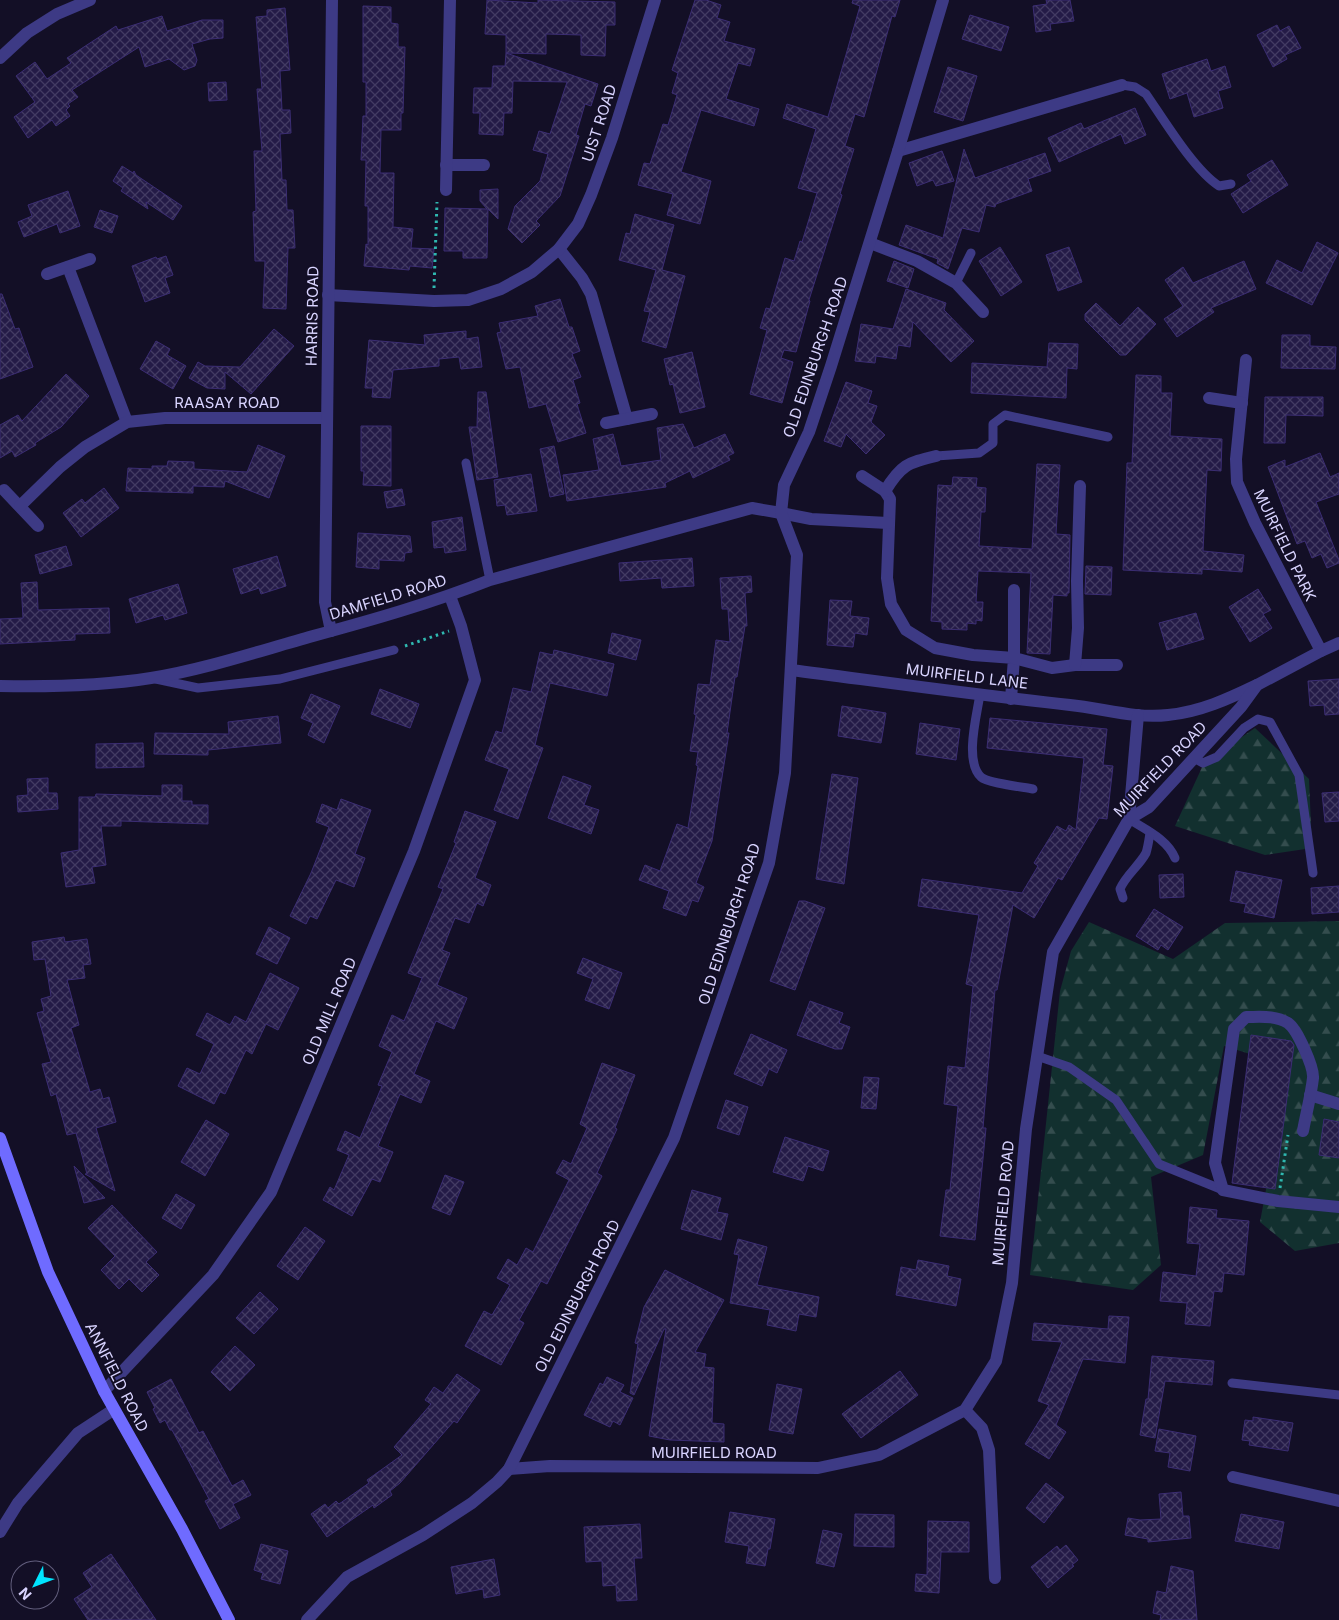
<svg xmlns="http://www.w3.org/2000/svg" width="1339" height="1620" viewBox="0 0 1339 1620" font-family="Inter,sans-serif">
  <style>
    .forest { fill: url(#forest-firs) }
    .building { fill: url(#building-cross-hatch); stroke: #3b2d73 }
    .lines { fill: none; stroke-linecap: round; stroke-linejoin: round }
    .path { stroke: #2fb8b0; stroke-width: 3; stroke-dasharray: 2.5 4; stroke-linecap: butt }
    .service { stroke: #3d3a85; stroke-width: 9 }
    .minor { stroke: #3d3a85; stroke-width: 12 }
    .tertiary { stroke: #3d3a85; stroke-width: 12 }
    .secondary { stroke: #6f6bff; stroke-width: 12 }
    .labels { text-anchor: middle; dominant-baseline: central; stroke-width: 4; stroke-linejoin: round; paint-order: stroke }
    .street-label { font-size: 15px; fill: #d9d4ff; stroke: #130f26 }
  </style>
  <defs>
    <pattern id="forest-firs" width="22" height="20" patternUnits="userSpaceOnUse" patternTransform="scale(1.25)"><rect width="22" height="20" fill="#12302f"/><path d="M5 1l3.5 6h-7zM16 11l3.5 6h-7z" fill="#344d4e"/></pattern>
    <pattern id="building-cross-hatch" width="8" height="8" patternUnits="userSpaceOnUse" patternTransform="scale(1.25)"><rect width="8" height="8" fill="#241b47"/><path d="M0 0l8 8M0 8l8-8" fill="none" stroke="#433b63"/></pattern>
  </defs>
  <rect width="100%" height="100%" fill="#130f26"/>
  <g class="forest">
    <polygon points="1255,728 1309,779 1312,848 1265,855 1175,826 1204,763"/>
    <polygon points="1339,921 1339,1243 1295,1251 1260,1222 1289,1066 1224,1046 1203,1155 1151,1177 1161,1265 1133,1290 1030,1275 1060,991 1071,951 1089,922 1173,959 1225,923"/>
  </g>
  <g class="building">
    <polygon points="487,0 538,3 538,0 615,2 615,25 606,25 605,56 581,55 581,35 546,34 546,54 506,53 506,35 485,34"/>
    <polygon points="695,0 706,0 721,5 717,18 730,22 724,41 755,49 750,66 738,63 726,99 759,109 754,126 701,110 681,172 711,181 700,224 667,215 673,194 638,185 644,163 650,164 663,124 668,125 677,95 672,93 678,73 672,70"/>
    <polygon points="853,0 900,0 895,17 892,16 864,117 855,114 845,146 854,149 840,194 842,195 809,300 810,301 796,352 784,350 781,358 793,362 782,403 750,394 767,330 760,328 766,308 770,309 785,258 794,261 800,241 802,242 817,193 798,188 816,129 783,118 787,104 828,117 860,6 852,3"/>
    <polygon points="1046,0 1070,0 1074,21 1050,24 1051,30 1036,32 1033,6 1047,4"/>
    <polygon points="363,6 391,7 391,23 398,24 398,47 405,47 403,113 401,113 401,130 381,130 380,173 394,173 393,227 413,229 411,248 434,249 432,268 410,266 409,270 364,266 366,244 368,245 368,206 365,206 366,160 361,160 363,116 366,116 366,82 363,82"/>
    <polygon points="285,8 290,70 280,71 282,110 290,110 291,133 280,134 282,180 286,180 287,210 293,210 295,248 288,248 286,309 263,308 265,261 255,261 253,212 256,211 254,151 262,151 257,89 262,89 256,17 267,16 267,10"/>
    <polygon points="970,15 1009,27 1001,51 962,39"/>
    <polygon points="162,16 167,31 202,20 223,20 223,38 210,39 192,44 197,60 195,66 184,70 169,59 145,67 139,47 72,90 78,97 68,104 70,106 66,110 70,116 56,126 52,120 28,138 14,117 35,102 16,76 35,62 47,79 71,63 67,58 116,26 118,30"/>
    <polygon points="1277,25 1280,31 1289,26 1301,48 1285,55 1287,59 1273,67 1257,35"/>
    <polygon points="506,53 598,84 591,106 585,104 576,135 579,136 560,196 536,221 540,225 522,243 508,229 515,206 540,181 548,154 533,150 539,131 550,134 567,82 513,81 512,113 504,113 503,135 479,134 480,113 473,113 474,88 492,88 493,66 505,66"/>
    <polygon points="1207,59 1211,71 1225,66 1231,87 1218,91 1223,108 1194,117 1187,93 1170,99 1162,74"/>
    <polygon points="948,67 977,76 963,121 934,112"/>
    <polygon points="226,82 227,100 209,101 208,83"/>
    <polygon points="1135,108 1146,135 1125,144 1121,134 1059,162 1048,138 1081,123 1084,129"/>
    <polygon points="964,149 975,178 1045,153 1051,171 1028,179 1032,191 996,204 995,207 986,205 979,232 962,228 948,269 937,263 938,259 899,245 906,225 943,238"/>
    <polygon points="942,151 954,181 936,186 933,180 917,186 909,163"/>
    <polygon points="1272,160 1288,185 1243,213 1231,194 1251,181 1247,175"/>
    <polygon points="122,166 133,173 134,171 136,175 182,206 173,220 146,202 148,209 121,191 123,188 113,181"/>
    <polygon points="498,189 498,219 488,209 487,258 463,258 463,251 444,251 445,208 487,209 480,201 480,190"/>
    <polygon points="68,191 80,226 60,233 57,224 24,237 18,222 32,216 28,205"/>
    <polygon points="100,210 118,216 112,233 94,227"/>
    <polygon points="635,214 674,225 662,270 685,276 666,348 642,341 650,312 644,311 656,270 619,260 626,233 630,234"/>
    <polygon points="1317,242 1338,253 1312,305 1266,283 1277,260 1302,273"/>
    <polygon points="1000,247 1022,282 1001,296 979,261"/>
    <polygon points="1069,247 1082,282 1058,291 1046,255"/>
    <polygon points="166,256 173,275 165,278 170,293 145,302 132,266 156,257 157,259"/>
    <polygon points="894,261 914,269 908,288 887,281"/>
    <polygon points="1244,261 1256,289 1211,308 1214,312 1177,337 1164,319 1183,306 1165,280 1183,267 1193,283"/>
    <polygon points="906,289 946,303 944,310 974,341 951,362 913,322 910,347 898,345 896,359 876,356 875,363 855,361 861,324 893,329"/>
    <polygon points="0,294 2,294 15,329 19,328 33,367 0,379"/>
    <polygon points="560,299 569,327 572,327 580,351 572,354 581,377 573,380 580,403 577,404 586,433 558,442 546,404 529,408 520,367 506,369 497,333 501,332 499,323 538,316 535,306"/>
    <polygon points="1096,303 1120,326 1138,307 1156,324 1126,355 1120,355 1085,320 1085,314"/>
    <polygon points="274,329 294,346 251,394 225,372 225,389 207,388 189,378 198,362 205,366 240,367"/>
    <polygon points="466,331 466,339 478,337 482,367 461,369 459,357 439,359 439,366 393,370 390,398 372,397 373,388 365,388 369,340 425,345 424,335"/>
    <polygon points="1282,335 1310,335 1310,346 1336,347 1335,369 1281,368"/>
    <polygon points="156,341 170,349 167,355 186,366 173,389 140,369"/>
    <polygon points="1049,343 1078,344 1077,369 1067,368 1066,398 971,393 972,363 1047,367"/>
    <polygon points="692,352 705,407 680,413 673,384 670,385 664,359"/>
    <polygon points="66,374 89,396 61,427 35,443 36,445 15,457 12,451 0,458 0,425 18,415 22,421"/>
    <polygon points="1136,375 1161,376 1161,393 1172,393 1170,436 1222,439 1221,471 1207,470 1203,551 1244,555 1242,572 1202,569 1202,574 1123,570 1127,463 1132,463"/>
    <polygon points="846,382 872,391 868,403 877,406 871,422 885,435 866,454 846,434 841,447 824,441"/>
    <polygon points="478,392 486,392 498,477 477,480 469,427 477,427"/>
    <polygon points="1265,397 1323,397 1323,416 1286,415 1285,443 1264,443"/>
    <polygon points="683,424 694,448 725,434 734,453 728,456 730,460 693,478 690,471 665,483 666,487 567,501 563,475 599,470 593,439 613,434 621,466 661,460 657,428"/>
    <polygon points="361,426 391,426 391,486 363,485 364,471 361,471"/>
    <polygon points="258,445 285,456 269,498 225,481 224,487 193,486 193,493 126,491 128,468 152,469 152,466 167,466 168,461 194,462 194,469 247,472"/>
    <polygon points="554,446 564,494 550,497 540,449"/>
    <polygon points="1320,453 1330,477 1339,473 1339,494 1316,502 1339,560 1339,563 1327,568 1321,554 1312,558 1305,541 1297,544 1268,467 1285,460 1285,467"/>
    <polygon points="1037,464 1060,465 1056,534 1070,535 1069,593 1067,593 1067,596 1053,595 1050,654 1027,653 1031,573 978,571 976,602 983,602 982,621 976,620 976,624 967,623 967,630 942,629 942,622 931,621 938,485 952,486 953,477 977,478 976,487 986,488 985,512 981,512 979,546 1032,549"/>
    <polygon points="531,474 537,511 507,515 505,505 497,506 494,480"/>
    <polygon points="104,488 119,508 81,537 63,513 82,499 85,503"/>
    <polygon points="402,489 405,505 387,508 384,492"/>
    <polygon points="462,517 466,550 445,553 444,547 434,548 432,522"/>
    <polygon points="358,533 410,536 412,552 405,553 404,561 379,560 379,569 356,567"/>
    <polygon points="66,546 72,565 40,574 35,555"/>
    <polygon points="277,556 286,586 261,594 259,588 241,594 233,569"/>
    <polygon points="692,558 694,586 662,588 661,578 620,581 619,563"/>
    <polygon points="1086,566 1112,567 1111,595 1085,594"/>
    <polygon points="751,576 752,592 745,593 747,626 745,626 737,677 735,677 727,733 729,733 712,841 696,883 704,887 698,902 692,900 686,916 663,908 669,891 639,880 645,865 660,871 677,824 688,828 698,766 696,765 698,752 690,751 696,715 694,714 698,684 710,685 716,640 730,642 728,609 722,609 720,578"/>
    <polygon points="37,582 38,610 109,608 110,633 75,634 75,640 0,644 0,619 23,618 21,583"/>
    <polygon points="178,584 187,613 165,620 163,615 136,623 129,599"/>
    <polygon points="1258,589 1271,610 1263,614 1272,628 1250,642 1229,607"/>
    <polygon points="830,600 852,601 850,616 869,618 867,635 855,633 853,647 827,645"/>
    <polygon points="1196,613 1204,639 1167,650 1159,623"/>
    <polygon points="612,633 641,640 636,660 608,653"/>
    <polygon points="554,650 614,664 607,696 550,683 535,745 543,748 518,819 494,810 509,769 485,760 496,731 502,733 513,688 531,692 540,652 553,655"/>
    <polygon points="1339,679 1339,714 1325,715 1324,705 1310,706 1308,681"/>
    <polygon points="380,689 419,704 410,728 371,714"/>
    <polygon points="311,694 340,706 324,743 308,735 313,723 301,718"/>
    <polygon points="842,706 886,713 881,743 838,736"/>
    <polygon points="278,716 281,743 208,750 208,755 154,754 155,733 229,734 228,722"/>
    <polygon points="990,718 1107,729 1103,765 1113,766 1107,819 1099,818 1062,880 1058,878 1034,918 1013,905 997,990 995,990 983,1128 986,1128 975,1240 940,1236 946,1190 950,1190 958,1106 944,1104 948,1066 965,1068 973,986 966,984 979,915 918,906 922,879 1022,893 1038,866 1034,863 1057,826 1066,831 1069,825 1076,830 1084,758 987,748"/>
    <polygon points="920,723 960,729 956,760 916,754"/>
    <polygon points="143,743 144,767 96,768 96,744"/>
    <polygon points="832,774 858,778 844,884 816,879"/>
    <polygon points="563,776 591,786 584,805 599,810 591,834 548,818"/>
    <polygon points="48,778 48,793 57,793 58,809 18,812 17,796 28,795 27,779"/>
    <polygon points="162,785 182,785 182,801 192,801 192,805 208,805 208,824 121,821 121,826 101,826 106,865 92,867 95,883 66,887 61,853 79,850 79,797 95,797 96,794 162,796"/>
    <polygon points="1339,792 1339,821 1325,822 1322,793"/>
    <polygon points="341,799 371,810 355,854 365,858 354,887 336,880 317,919 310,916 306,924 290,916 311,873 329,827 316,822 322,804 337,810"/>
    <polygon points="465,811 496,822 475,878 491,885 483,906 477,903 469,923 455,918 443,948 442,950 450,953 437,985 467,998 454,1029 436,1021 414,1074 430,1081 421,1103 400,1094 378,1146 393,1152 380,1182 372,1179 352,1216 323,1200 330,1187 334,1190 349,1155 337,1150 345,1131 360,1138 382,1086 378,1085 392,1052 379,1046 392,1015 404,1021 422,978 408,973 443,889 438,887 456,843 454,842"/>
    <polygon points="1236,871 1282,880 1274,918 1244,912 1246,904 1230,901"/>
    <polygon points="1183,874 1184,897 1160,898 1159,875"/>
    <polygon points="1339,886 1339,912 1312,914 1311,888"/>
    <polygon points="799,901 805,901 825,908 795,990 770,981"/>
    <polygon points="1154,909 1183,927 1168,950 1161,945 1158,950 1136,936"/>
    <polygon points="269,927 290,938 277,964 256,954"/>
    <polygon points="64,937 65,942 87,939 91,964 83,965 85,978 67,980 79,1025 71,1028 90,1092 100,1089 103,1099 109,1097 116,1122 96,1128 115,1191 85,1174 87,1174 76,1133 67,1135 56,1094 51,1096 42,1064 51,1062 37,1013 44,1011 41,999 51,996 45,959 34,960 32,942"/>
    <polygon points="583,958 622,973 609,1009 585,1000 593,979 577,973"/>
    <polygon points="270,973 299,988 278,1030 266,1024 252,1054 246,1050 225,1094 220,1092 214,1104 178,1086 187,1068 200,1074 214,1044 196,1035 207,1013 230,1025 235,1016 246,1022"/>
    <polygon points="810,1001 843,1013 839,1023 850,1027 842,1049 835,1049 797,1035"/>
    <polygon points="751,1034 787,1050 777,1073 769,1069 762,1086 734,1074"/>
    <polygon points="1251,1035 1291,1041 1294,1045 1275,1189 1232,1183"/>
    <polygon points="602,1063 635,1075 615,1128 617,1129 597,1173 602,1176 547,1284 541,1281 519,1320 524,1323 501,1365 465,1346 484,1311 492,1315 510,1285 497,1278 508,1259 517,1265 526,1248 533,1252 569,1180 556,1173 563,1160 571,1164 587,1128 580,1124"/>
    <polygon points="864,1077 879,1078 876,1109 861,1108"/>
    <polygon points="726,1100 748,1107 739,1135 717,1128"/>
    <polygon points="1324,1119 1339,1122 1339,1158 1319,1155"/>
    <polygon points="206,1120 229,1134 205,1176 181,1162"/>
    <polygon points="785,1137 829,1151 823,1171 808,1166 803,1181 773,1172"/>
    <polygon points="74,1166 105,1198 84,1203"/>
    <polygon points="445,1175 464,1182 450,1215 432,1208"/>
    <polygon points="692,1190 721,1198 717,1212 728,1214 721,1240 681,1229"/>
    <polygon points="176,1194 195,1205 181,1229 162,1218"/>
    <polygon points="112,1205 157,1252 146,1262 159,1275 142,1292 129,1279 119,1289 101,1270 115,1256 88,1228"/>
    <polygon points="1190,1207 1217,1210 1216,1218 1249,1221 1244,1275 1224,1273 1222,1292 1214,1291 1210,1326 1185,1324 1187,1303 1160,1301 1163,1272 1196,1276 1200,1244 1187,1243"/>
    <polygon points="305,1227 325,1241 298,1280 277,1266"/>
    <polygon points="738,1239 767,1247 757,1285 819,1297 816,1317 799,1314 796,1331 767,1325 770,1310 730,1303 739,1255 734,1254"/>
    <polygon points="918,1260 949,1266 947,1276 961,1279 956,1306 896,1295 901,1267 916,1270"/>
    <polygon points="665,1270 724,1300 695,1352 706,1354 704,1367 714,1368 712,1423 724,1424 724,1442 670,1440 649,1436 666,1329 664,1329 634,1395 630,1393 638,1344 635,1343 644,1307"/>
    <polygon points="260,1292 278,1309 254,1334 236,1318"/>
    <polygon points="1109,1316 1129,1317 1125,1363 1083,1359 1056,1425 1066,1432 1049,1459 1025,1444 1049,1405 1038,1401 1062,1342 1032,1340 1034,1323 1108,1329"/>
    <polygon points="235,1346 255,1365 230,1391 211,1372"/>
    <polygon points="1152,1356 1214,1361 1212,1385 1165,1381 1155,1438 1140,1435 1146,1399 1148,1399"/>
    <polygon points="900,1371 918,1395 861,1438 842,1414"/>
    <polygon points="457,1374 480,1390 457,1423 454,1421 400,1483 390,1491 392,1495 374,1508 373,1505 327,1537 311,1514 325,1504 328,1508 336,1501 339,1504 369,1483 367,1480 402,1455 394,1447 431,1404 425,1400 434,1387 443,1393"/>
    <polygon points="607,1377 624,1385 620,1392 633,1398 620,1425 613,1421 610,1427 584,1415 600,1383 603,1385"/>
    <polygon points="171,1379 199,1433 203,1431 232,1486 243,1480 251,1495 233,1504 240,1518 220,1529 205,1501 209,1499 172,1430 170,1430 165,1420 160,1423 153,1409 155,1408 147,1392"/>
    <polygon points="777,1384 802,1389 793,1434 769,1430"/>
    <polygon points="1253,1417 1293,1423 1288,1451 1249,1445 1250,1441 1242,1440 1245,1420 1253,1421"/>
    <polygon points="1159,1429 1196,1436 1190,1471 1168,1467 1170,1453 1155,1451"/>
    <polygon points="1046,1483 1064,1497 1044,1523 1026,1508"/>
    <polygon points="1181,1492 1183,1516 1189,1516 1191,1538 1148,1542 1148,1539 1125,1535 1128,1518 1140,1520 1161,1519 1159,1494"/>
    <polygon points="730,1512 775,1519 770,1549 768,1549 765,1566 746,1563 749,1546 725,1542"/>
    <polygon points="855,1514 894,1515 894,1547 854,1546"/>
    <polygon points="1241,1514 1284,1522 1279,1549 1235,1541"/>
    <polygon points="928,1521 969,1522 969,1552 941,1552 939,1593 915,1591 916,1574 927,1575"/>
    <polygon points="640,1524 642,1558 634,1558 637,1600 617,1601 616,1585 603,1586 602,1561 586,1562 584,1527"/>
    <polygon points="823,1530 842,1534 834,1567 816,1563"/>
    <polygon points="261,1544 288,1551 280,1584 261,1579 263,1573 254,1570"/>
    <polygon points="1066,1545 1078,1560 1072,1565 1074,1566 1048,1588 1031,1567 1057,1546 1060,1550"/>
    <polygon points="111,1554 135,1589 156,1620 88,1620 74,1599 92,1587 83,1573"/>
    <polygon points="494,1559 500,1595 484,1598 483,1589 456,1594 451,1567"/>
    <polygon points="1171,1566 1193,1571 1197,1620 1160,1620 1161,1615 1153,1613 1157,1591 1166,1593"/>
  </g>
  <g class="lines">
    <g class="path">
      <polyline points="434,288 437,202"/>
      <polyline points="405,646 449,631"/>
      <polyline points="1280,1188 1288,1135"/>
    </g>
    <g class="service">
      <path d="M1122 85 1135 87 1146 94C1164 120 1194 170 1219 186L1231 184"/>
      <polyline points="956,283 971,253"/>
      <polyline points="936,456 979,453 993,443 993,424 1005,415 1108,437"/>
      <polyline points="466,463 490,580"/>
      <polyline points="156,679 198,688 280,679 394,650"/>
      <path d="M980 694C977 715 964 761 981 777 987 783 1023 787 1033 789"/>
      <polyline points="1194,758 1203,763 1217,757 1244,728 1258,719 1270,722 1299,775 1313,873"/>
      <path d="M1129 819C1146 830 1167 839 1175 858"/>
      <path d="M1123 898 1120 889C1126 875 1139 866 1146 853 1148 847 1149 839 1150 833"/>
      <polyline points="1037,1056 1069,1067 1116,1100 1159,1164 1223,1190"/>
      <polyline points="1232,1383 1339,1395"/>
    </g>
    <g class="minor">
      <polyline points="0,58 27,33 57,14 90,0"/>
      <polyline points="898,151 1122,85"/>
      <polyline points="446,165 484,165"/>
      <polyline points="446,190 450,0"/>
      <polyline points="870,243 917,261 956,283 983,312"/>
      <polyline points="559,249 582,278 591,294 627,419"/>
      <polyline points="68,267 127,422"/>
      <polyline points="47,274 90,259"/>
      <polyline points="328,295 434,301 468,300 501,289 532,272 559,249 578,224 591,195 612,138 655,0"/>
      <polyline points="1246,360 1236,459 1237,482 1255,523 1321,651"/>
      <polyline points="1209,398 1242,403"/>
      <polyline points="606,423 652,414"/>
      <polyline points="862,476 885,491 890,499 887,578 891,604 906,630 935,648 973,655 1014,658 1011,699"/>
      <polyline points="4,490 38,526"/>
      <path d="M885 491C901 465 907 463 936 456"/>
      <polyline points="20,506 60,467 85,447 127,422 165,418 327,418"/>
      <polyline points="781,513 811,519 888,523"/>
      <polyline points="1014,590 1014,658 1052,668 1075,665 1117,665"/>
      <polyline points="331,631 325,602 332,0"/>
      <polyline points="1075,665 1078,628 1077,581 1080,486"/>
      <path d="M791 670C884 682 977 695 1070 705 1102 708 1135 719 1168 715 1200 712 1228 699 1257 685"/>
      <polyline points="1129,819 1138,715"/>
      <polyline points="1310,1095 1339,1104"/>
      <path d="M1303 1131C1306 1114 1311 1096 1313 1078 1314 1067 1297 1029 1288 1023 1275 1015 1260 1017 1246 1017L1234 1029 1215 1163 1223 1190 1278 1201 1339 1207"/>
      <polyline points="104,1391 213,1275 271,1192 414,851 475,680 461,626 450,596"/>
      <polyline points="965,1410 982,1428 989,1450 995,1578"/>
      <polyline points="1233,1477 1339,1501"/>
      <polyline points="0,1532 18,1503 78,1433 113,1410"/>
    </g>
    <g class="tertiary">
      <path d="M0 686C51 687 101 686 151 678 206 669 259 651 313 636 372 620 432 603 490 580L752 508 781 513"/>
      <polyline points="509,1469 550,1466 818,1468 879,1455 965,1410 996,1361 1012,1283 1026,1129 1053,952 1129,819 1149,807 1241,707 1257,685 1321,651 1339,643"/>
      <polyline points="307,1620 347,1577 423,1535 472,1503 497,1482 509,1469 674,1138 769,863 785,773 797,555 781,513 784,485 809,432 831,366 898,151 943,0"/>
    </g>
    <polyline class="secondary" points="0,1138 48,1272 104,1391 182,1529 229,1620"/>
  </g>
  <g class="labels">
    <g class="street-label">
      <text transform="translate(599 123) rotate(-72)">UIST ROAD</text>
      <text transform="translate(312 316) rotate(-89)">HARRIS ROAD</text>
      <text transform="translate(815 357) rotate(-71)">OLD EDINBURGH ROAD</text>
      <text x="227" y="402">RAASAY ROAD</text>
      <text transform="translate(1285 545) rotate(64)">MUIRFIELD PARK</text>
      <text transform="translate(388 597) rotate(-17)">DAMFIELD ROAD</text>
      <text transform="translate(967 676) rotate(7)">MUIRFIELD LANE</text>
      <text transform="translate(1160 769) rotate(-46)">MUIRFIELD ROAD</text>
      <text transform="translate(729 924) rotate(-72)">OLD EDINBURGH ROAD</text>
      <text transform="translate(329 1011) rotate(-67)">OLD MILL ROAD</text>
      <text transform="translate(1003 1203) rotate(-85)">MUIRFIELD ROAD</text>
      <text transform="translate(577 1296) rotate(-63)">OLD EDINBURGH ROAD</text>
      <text transform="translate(117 1377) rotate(63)">ANNFIELD ROAD</text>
      <text x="714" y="1452">MUIRFIELD ROAD</text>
    </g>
  </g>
  <g transform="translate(35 1585) rotate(228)"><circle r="24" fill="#130f26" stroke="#625e7d"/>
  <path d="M0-4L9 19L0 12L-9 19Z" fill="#00e5ff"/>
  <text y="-8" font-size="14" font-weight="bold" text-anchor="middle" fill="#d9d4ff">N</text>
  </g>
</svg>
